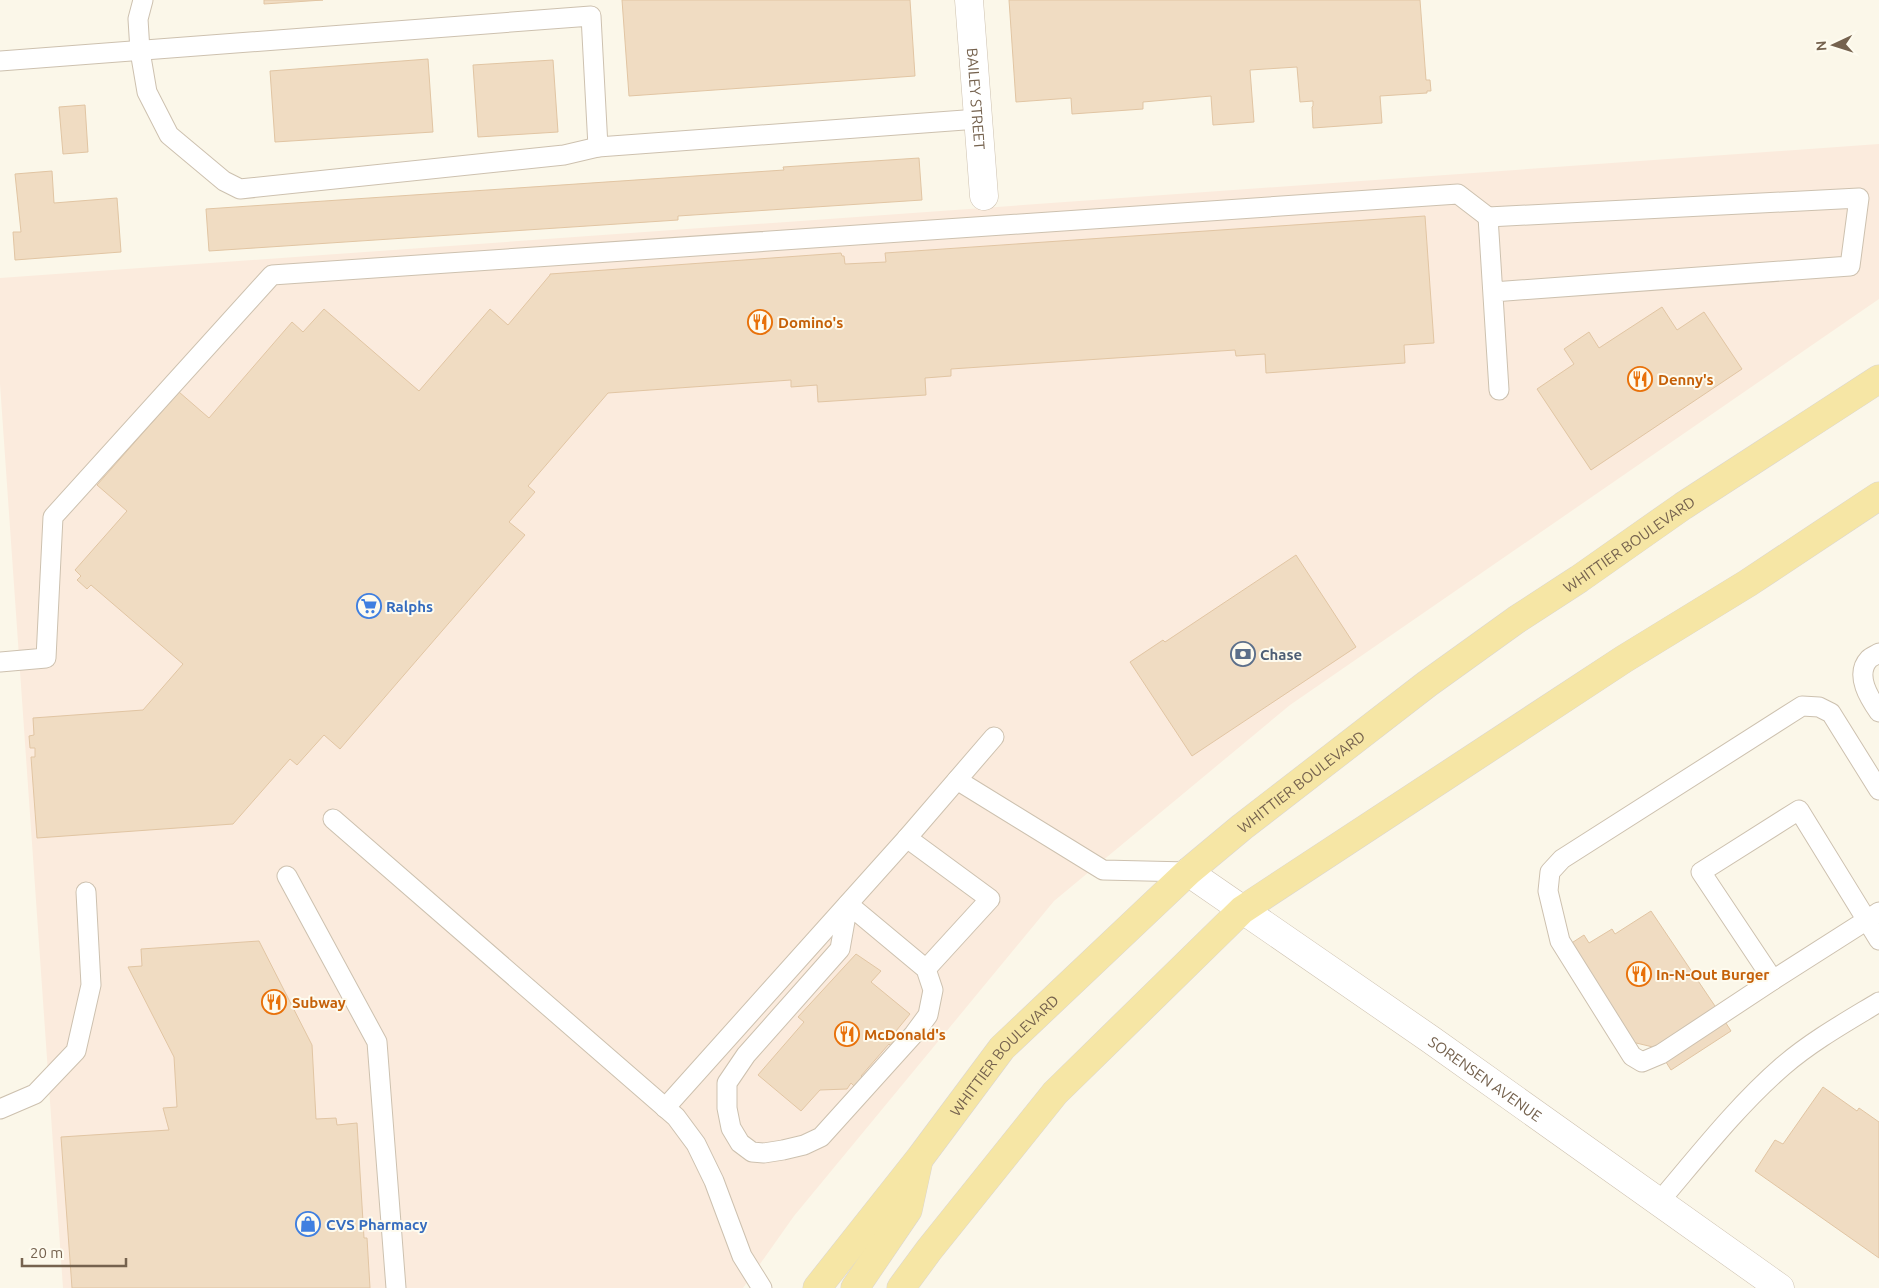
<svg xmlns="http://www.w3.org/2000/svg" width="1879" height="1288" viewBox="0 0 1879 1288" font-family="Ubuntu,sans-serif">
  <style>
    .commercial { fill: #fbebdd }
    .building { fill: #f0dcc2; stroke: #e1c5a3 }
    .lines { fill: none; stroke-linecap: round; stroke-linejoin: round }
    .service-casing { stroke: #cdc1af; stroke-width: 21 }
    .minor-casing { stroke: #cdc1af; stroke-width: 29 }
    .tertiary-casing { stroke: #cdc1af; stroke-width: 29 }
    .primary-casing { stroke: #dbd6d1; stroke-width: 29 }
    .service { stroke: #fff; stroke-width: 19 }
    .minor { stroke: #fff; stroke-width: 28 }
    .tertiary { stroke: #fff; stroke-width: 28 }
    .primary { stroke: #f6e6a5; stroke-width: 28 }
    .labels { text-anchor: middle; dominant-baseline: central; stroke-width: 4; stroke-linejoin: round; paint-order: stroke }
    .street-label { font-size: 15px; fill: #75624e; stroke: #fefbef }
    .food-label { font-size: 15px; font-weight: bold; fill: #c56008; stroke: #fefbef; text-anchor: start }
    .shop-label { font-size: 15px; font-weight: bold; fill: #366cbe; stroke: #fefbef; text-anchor: start }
    .service-label { font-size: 15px; font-weight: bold; fill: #4e5e75; stroke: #fefbef; text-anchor: start }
  </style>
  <rect width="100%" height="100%" fill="#fbf7e9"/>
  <polygon class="commercial" points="1879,144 1879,299 1290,705 1054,901 794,1216 743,1288 63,1288 0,384 0,278"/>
  <g class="building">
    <polygon points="264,0 323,0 264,4"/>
    <polygon points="622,0 910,0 915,76 629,96"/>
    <polygon points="1009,0 1420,0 1426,80 1430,80 1431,91 1427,91 1427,93 1380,96 1382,123 1313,128 1312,107 1313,106 1313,101 1300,102 1297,67 1250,70 1254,122 1213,125 1211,96 1143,102 1143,109 1072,114 1071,98 1016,102"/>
    <polygon points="428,59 433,132 275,142 270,71"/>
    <polygon points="553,60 558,132 478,137 473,65"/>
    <polygon points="85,105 88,152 63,154 59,107"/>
    <polygon points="919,158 922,200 678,216 678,220 209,251 206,209 784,170 783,167"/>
    <polygon points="52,171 54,203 117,198 121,252 15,260 13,232 21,232 15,174"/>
    <polygon points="1425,216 1434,343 1404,345 1405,363 1266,373 1265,354 1236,356 1235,350 951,369 951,376 925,378 926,395 818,402 817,385 791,387 791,380 608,393 528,486 535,492 509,522 525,535 340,749 324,735 297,765 290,759 233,824 37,838 31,757 35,757 35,748 30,748 29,736 34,735 33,718 143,710 183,664 91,585 87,589 77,580 81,576 75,570 127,511 97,485 179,392 209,418 292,322 303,332 324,309 419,391 490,309 508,325 550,275 550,274 841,253 842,256 844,256 845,264 886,262 885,253"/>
    <polygon points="1662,307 1677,330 1704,312 1742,369 1591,470 1537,389 1574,364 1564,349 1589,332 1599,348"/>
    <polygon points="1296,555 1356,647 1192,756 1130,662 1163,640 1165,642"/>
    <polygon points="1651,911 1717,1009 1657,1048 1632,1042 1567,946 1584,935 1589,943 1612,929 1615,934"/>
    <polygon points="259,941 312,1045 316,1119 336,1118 337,1125 357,1123 364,1238 367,1238 370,1288 72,1288 61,1137 169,1130 163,1108 177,1107 174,1057 128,967 142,966 141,949"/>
    <polygon points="856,954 881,971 871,982 910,1014 896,1031 904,1038 894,1049 889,1044 861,1076 866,1081 858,1090 851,1083 847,1089 820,1090 801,1111 758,1075 804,1022 798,1017"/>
    <polygon points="1717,1009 1731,1031 1671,1070 1657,1048"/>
    <polygon points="1823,1087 1857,1111 1859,1108 1879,1122 1879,1258 1755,1171 1775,1140 1783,1144"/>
  </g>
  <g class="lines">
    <defs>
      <g id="service">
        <polyline points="143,0 138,19 140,51 147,92 169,135 224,181 240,189 564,155 598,147"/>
        <polyline points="0,61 591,16 598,147 978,119"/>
        <polyline points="1493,292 1850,266 1859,198 1488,217 1499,390"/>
        <path d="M1879 653C1876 655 1871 657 1869 659 1854 675 1870 699 1879 712"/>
        <polyline points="0,662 46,658 53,517 272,275 1458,194 1488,217"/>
        <polyline points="957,780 1103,870 1188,872"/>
        <polyline points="333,819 676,1117 696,1144 714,1181 742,1256 762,1288"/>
        <polyline points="907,838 990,899 926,969"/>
        <polyline points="287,876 377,1042 396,1288"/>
        <polygon points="848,904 926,969 933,990 928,1015 914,1034 821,1137 804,1145 783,1150 764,1153 752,1152 740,1143 731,1128 727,1108 727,1083 746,1055 840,949"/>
        <polyline points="1879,912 1867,920 1773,980 1701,872 1799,810 1879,940"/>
        <polyline points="1773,980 1661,1054 1642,1062 1632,1056 1560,941 1548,891 1550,872 1562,859 1802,706 1819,707 1831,713 1879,790"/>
        <polyline points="665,1108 907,838 994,737"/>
        <polyline points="0,1109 35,1094 76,1051 91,985 86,892"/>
        <path d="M1659 1202C1699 1155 1737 1106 1783 1066 1812 1041 1846 1022 1879 1002"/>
      </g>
      <g id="minor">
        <path id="s1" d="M969 0 984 196"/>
      </g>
      <g id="tertiary">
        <path id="s2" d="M1188 872 1430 1039 1780 1288"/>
      </g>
      <g id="primary">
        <path id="s3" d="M817 1288 920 1158 1002 1048 1188 872 1242 827 1427 684 1516 620 1579 579 1683 506 1879 379"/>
        <polyline points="855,1288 908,1210 918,1164"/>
        <polyline points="901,1288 929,1250 1055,1093 1242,910 1624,659 1748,583 1879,496"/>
      </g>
    </defs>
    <use href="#service" class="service-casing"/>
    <use href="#minor" class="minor-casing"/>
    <use href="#tertiary" class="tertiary-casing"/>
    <use href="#primary" class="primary-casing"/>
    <use href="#service" class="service"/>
    <use href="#minor" class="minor"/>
    <use href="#tertiary" class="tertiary"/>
    <use href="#primary" class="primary"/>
  </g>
  <defs>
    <symbol id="restaurant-ring" viewBox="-11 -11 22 22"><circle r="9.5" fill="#fefbef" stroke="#e8710a" stroke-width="1.5"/><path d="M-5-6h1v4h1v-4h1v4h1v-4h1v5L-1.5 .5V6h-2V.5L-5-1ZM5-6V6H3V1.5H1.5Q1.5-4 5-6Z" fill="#e8710a"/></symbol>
    <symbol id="supermarket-ring" viewBox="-11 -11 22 22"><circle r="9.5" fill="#fefbef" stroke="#3f7fe0" stroke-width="1.5"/><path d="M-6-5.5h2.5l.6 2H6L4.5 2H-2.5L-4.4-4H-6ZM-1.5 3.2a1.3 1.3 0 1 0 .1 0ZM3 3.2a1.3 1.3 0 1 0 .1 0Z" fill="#3f7fe0"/></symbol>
    <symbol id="bank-ring" viewBox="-11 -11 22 22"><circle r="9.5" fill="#fefbef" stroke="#5c6f8a" stroke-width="1.5"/><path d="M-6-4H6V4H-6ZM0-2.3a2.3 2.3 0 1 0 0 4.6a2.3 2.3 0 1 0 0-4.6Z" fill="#5c6f8a"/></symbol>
    <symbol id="shop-ring" viewBox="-11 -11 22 22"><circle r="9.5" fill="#fefbef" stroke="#3f7fe0" stroke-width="1.5"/><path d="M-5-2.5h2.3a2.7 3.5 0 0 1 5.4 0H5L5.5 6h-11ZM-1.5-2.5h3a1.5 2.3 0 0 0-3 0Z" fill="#3f7fe0"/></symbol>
  </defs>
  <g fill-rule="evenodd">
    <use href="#restaurant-ring" x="746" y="308" width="28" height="28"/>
    <use href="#restaurant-ring" x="1626" y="365" width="28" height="28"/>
    <use href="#supermarket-ring" x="355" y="592" width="28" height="28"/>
    <use href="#bank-ring" x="1229" y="640" width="28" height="28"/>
    <use href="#restaurant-ring" x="1625" y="960" width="28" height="28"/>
    <use href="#restaurant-ring" x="260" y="988" width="28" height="28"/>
    <use href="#restaurant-ring" x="833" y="1020" width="28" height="28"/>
    <use href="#shop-ring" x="294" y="1210" width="28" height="28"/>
  </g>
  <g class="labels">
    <g class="street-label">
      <text stroke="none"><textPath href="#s1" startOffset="99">BAILEY STREET</textPath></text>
      <text stroke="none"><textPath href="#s3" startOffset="1109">WHITTIER BOULEVARD</textPath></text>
      <text stroke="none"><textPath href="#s3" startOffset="704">WHITTIER BOULEVARD</textPath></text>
      <text stroke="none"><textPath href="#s3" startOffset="299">WHITTIER BOULEVARD</textPath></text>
      <text stroke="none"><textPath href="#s2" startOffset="362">SORENSEN AVENUE</textPath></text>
    </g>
    <g class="food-label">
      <text x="778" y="322">Domino's</text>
      <text x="1658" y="379">Denny's</text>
      <text x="1656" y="974">In-N-Out Burger</text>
      <text x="292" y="1002">Subway</text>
      <text x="864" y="1034">McDonald's</text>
    </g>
    <g class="shop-label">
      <text x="386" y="606">Ralphs</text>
      <text x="326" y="1224">CVS Pharmacy</text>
    </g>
    <g class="service-label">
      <text x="1260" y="654">Chase</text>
    </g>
  </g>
  <g transform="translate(1834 45) rotate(266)" stroke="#fefbef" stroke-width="4" paint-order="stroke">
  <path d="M0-4L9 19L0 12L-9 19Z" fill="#75624e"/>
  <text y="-8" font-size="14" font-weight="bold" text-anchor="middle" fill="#75624e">N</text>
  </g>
  <path d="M22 1258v8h104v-8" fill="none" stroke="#75624e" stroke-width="2.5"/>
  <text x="30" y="1258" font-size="15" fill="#75624e" stroke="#fefbef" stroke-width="4" paint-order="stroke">20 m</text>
</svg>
